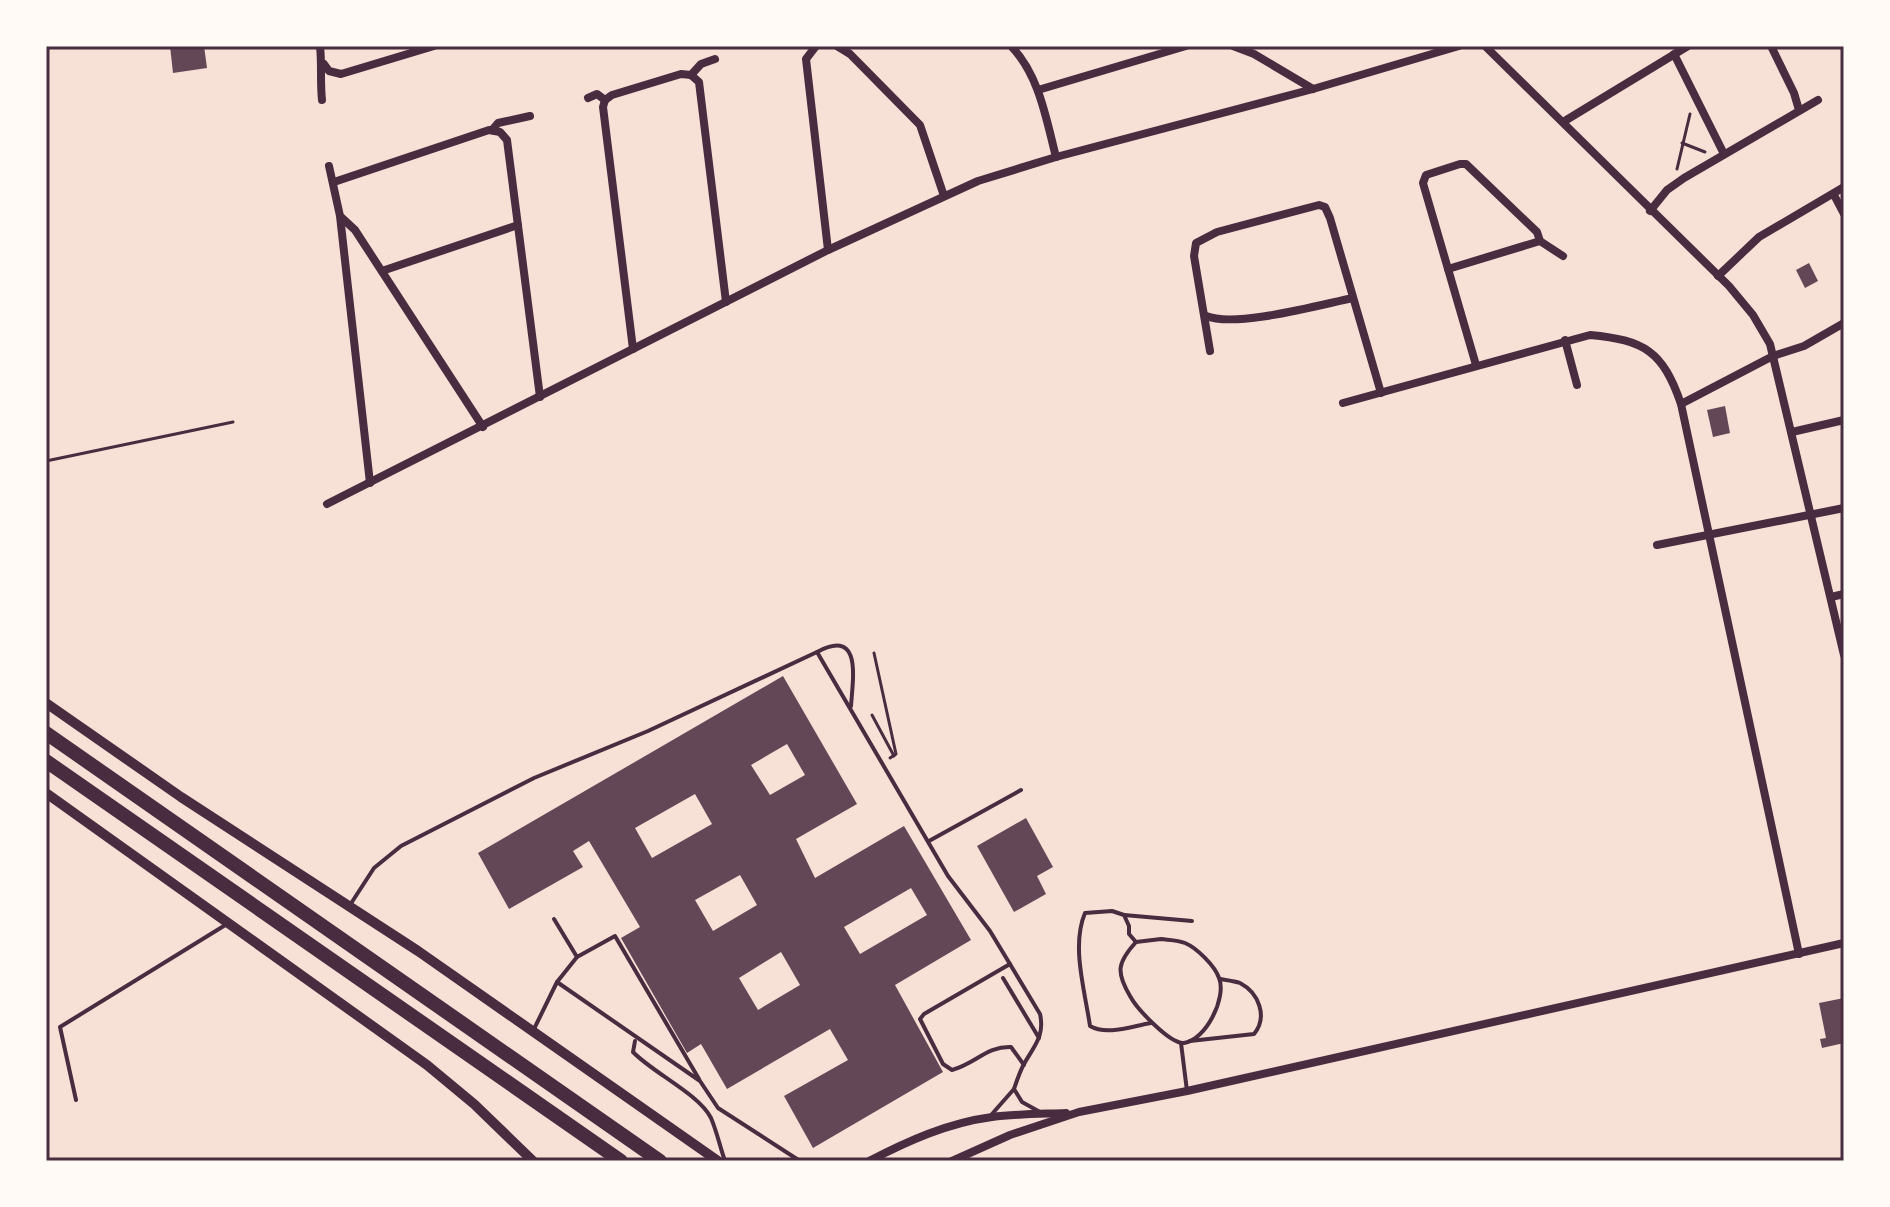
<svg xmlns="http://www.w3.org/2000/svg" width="1890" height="1207" viewBox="0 0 1890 1207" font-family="'Golos Text',sans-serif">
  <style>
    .building { fill: #644757; fill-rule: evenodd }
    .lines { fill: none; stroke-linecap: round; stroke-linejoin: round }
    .path { stroke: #4a2c40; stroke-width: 3 }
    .service { stroke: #4a2c40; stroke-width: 4 }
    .minor { stroke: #4a2c40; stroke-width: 8 }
    .tertiary { stroke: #4a2c40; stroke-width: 10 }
    .motorway { stroke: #4a2c40; stroke-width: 14 }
    .neatline { fill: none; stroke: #4a2c40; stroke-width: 3 }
  </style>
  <rect width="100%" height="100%" fill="#f7e1d7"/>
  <g class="building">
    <polygon points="170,46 204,46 207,68 173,73"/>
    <polygon points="1809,263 1818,281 1805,288 1796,270"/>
    <polygon points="1725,406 1730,433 1713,437 1707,410"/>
    <path d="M783 676 857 804 796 839 815 878 904 826 971 940 895 985 943 1072 813 1148 784 1096 848 1060 830 1029 727 1089 701 1044 687 1053 621 938 640 927 589 841 573 851 583 867 509 909 478 853ZM787 744 805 775 770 795 751 765ZM695 794 712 824 652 858 635 828ZM740 875 757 905 713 931 695 900ZM911 888 927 915 860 954 844 927ZM781 952 800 985 758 1010 739 978Z"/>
    <polygon points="1026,818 1053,867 1037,876 1046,894 1014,912 977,846"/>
    <polygon points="1844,998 1844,1043 1822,1048 1820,1039 1826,1038 1819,1003"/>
  </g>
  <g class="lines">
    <g class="path">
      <polyline points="1682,143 1705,152"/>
      <polyline points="1677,169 1690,114"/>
      <polyline points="46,461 233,422"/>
      <polyline points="874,653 896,754 890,758"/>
      <polyline points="872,715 894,756"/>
    </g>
    <g class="service">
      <path d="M817 652C862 628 853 677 851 706"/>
      <polyline points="929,841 1021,790"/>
      <path d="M350 905 374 868 401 846 534 778 648 731 817 652 948 876 990 931 1040 1014C1045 1036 1034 1046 1024 1064 1020 1071 1017 1080 1014 1089L1022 1102 1040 1112"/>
      <polyline points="1124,915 1192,921"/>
      <polyline points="554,919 577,957"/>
      <path d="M1161 939C1168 940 1178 940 1185 943 1197 948 1215 966 1219 978 1227 997 1206 1040 1184 1043 1170 1044 1137 1009 1130 996 1116 972 1117 963 1136 942Z"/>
      <path d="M1136 942 1129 934V926L1124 915 1112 911 1085 913C1071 946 1085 991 1090 1026 1107 1036 1132 1026 1151 1023"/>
      <path d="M1010 964 924 1014 920 1019 943 1064 952 1070C975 1064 987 1046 1011 1047L1024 1065"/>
      <polyline points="1003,978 1039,1038"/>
      <polyline points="557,982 700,1081 718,1108 800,1161"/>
      <polyline points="533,1031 557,982 577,957 615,936 699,1079"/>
      <path d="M635 1041 633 1052C653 1073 699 1094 711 1118 717 1132 720 1147 725 1161"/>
      <path d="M1190 1041 1254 1034C1268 1017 1259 993 1240 983 1235 981 1226 980 1220 979"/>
      <polyline points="1181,1043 1187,1091"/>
      <polyline points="76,1100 60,1027 227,924"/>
      <polyline points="992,1114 1014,1089"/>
    </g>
    <g class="minor">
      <path d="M320 46C322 64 320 81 322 100"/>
      <polyline points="816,46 806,59 828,250"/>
      <polyline points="837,46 850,54 920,125 944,196"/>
      <path d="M1011 46C1039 75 1046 118 1056 157"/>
      <polyline points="1233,46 1254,54 1313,89"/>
      <polyline points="1485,46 1729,286 1753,315 1770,344 1844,655"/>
      <polyline points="1771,46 1794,93 1799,110"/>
      <polyline points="1674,54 1724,154"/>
      <polyline points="324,64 329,71 341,74 434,46"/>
      <polyline points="691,75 699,82 726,302"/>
      <polyline points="691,75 701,64 715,59"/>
      <polyline points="1038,90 1186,46"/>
      <polyline points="588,98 597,94 605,100"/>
      <polyline points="605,100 603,107 633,349"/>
      <polyline points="605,100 612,95 681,74 691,75"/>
      <polyline points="1563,122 1688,46"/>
      <polyline points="492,130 498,123 530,116"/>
      <polyline points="329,166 340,216 370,483"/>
      <polyline points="334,182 489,130 500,132 507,140 540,397"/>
      <polyline points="1834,195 1844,214"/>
      <polyline points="1650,211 1667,190 1684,178 1818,100"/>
      <polyline points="341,217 355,230 483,427"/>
      <polyline points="1448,269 1540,241"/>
      <polyline points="382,271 518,225"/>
      <polyline points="1718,276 1759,237 1844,187"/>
      <path d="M1206 316C1236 328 1319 305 1353 298"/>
      <polyline points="1565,340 1577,385"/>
      <polyline points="1210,351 1194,256 1196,243 1217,232 1319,205 1325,207 1330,218 1381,393"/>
      <polyline points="1476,365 1425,190 1423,183 1426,175 1460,164 1466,164 1537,232 1540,241 1563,256"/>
      <path d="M1343 403 1590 335C1644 340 1663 351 1681 404L1799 954"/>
      <polyline points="1681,404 1773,356 1804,346 1844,323"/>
      <polyline points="1792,432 1844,420"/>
      <polyline points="327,504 828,250 978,181 1056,157 1313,89 1459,46"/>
      <polyline points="1657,545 1844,508"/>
      <polyline points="1831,597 1844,594"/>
      <path d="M869 1161C908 1141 947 1123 992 1117 1016 1114 1041 1114 1066 1113"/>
      <polyline points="952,1161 1010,1135 1079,1112 1187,1091 1844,943"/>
    </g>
    <g class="tertiary">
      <polyline points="46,703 181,797 418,951 718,1161"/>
      <polyline points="46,793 427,1065 474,1104 533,1161"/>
    </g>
    <g class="motorway">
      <polyline points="46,733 660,1161"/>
      <polyline points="46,761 621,1161"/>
    </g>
  </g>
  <rect width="1890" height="1207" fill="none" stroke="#fffaf5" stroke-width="96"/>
  <rect x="48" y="48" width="1794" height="1111" class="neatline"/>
</svg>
